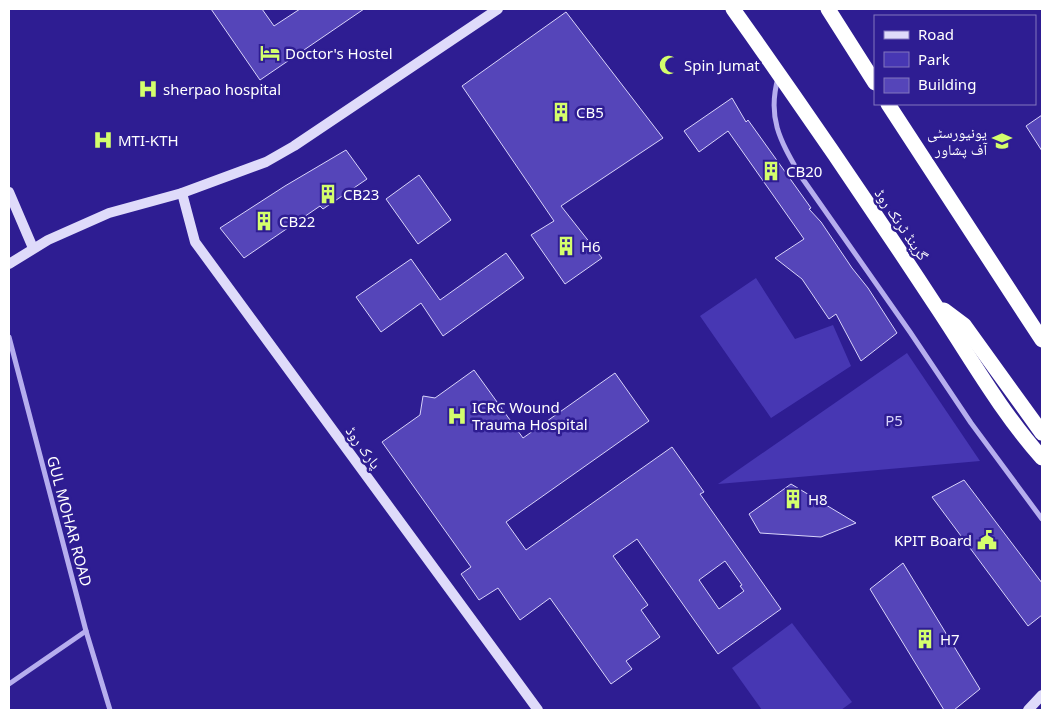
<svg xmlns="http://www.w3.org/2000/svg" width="1051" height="719" viewBox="0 0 1051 719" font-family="'Noto Sans','Noto Naskh Arabic',sans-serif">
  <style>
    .green { fill: #4737b3 }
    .building { fill: #5545b9; stroke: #d9d4fa; fill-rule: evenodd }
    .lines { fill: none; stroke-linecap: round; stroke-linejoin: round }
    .street { stroke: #b6aeee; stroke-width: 5 }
    .secondary { stroke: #dfdbfa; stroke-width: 10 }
    .highway { stroke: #fff; stroke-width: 15 }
    .labels { text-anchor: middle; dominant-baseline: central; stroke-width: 5; stroke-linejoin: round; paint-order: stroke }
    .poi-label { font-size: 15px; fill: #fff; stroke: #2e1d92; text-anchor: start }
    .street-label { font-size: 15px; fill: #fff; stroke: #2e1d92 }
    .park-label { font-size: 15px; fill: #d9d4fa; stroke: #2e1d92 }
  </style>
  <rect width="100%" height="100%" fill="#2e1d92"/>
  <g class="green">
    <polygon points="756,278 795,339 833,325 851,366 771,418 700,316"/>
    <polygon points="907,353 980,461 718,484"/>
    <polygon points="792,623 852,702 841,710 762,710 732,668"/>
  </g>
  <g class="building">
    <polygon points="211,9 262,9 274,26 300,9 364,9 260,80"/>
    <polygon points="566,12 663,138 561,206 602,258 565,284 531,235 554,221 462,86"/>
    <polygon points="732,98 746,122 748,120 811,208 809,209 821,222 852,268 868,288 897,333 861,361 836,314 829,319 802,279 775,258 804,239 728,131 699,152 684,131"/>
    <polygon points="1042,115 1042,151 1026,126"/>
    <polygon points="346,150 367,179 323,209 320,206 244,258 220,228 285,186"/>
    <polygon points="419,175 451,220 418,244 386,199"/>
    <polygon points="506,253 524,278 443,336 421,303 381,332 356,297 411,259 440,300"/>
    <path d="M474 370 523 438 615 373 649 421 506 522 526 550 672 447 704 492 700 494 781 609 718 654 637 539 613 556 648 605 641 610 660 637 626 661 632 669 611 684 550 598 520 620 498 588 479 600 461 574 471 567 382 442 420 415 423 396 435 398ZM725 561 742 585 740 586 744 591 719 609 699 580Z"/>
    <polygon points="964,480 1042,583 1042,615 1028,626 932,497"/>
    <polygon points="791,484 856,523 821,537 760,533 749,514"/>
    <polygon points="903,563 980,689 954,710 944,710 870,589"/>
  </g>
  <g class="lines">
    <g class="street">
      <path d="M778 78C767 118 780 140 800 175L910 332 971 423 1042 519"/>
      <polyline points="9,337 86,631 110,710"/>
      <polyline points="9,684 86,631"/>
    </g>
    <g class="secondary">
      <polyline points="9,192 33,248"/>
      <polyline points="182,193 195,242 538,710"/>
      <polyline points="9,264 48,240 109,213 182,193 266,162 294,146 498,9"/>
      <polyline points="1028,710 1042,695"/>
    </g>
    <g class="highway">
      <path d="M733 9C802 106 869 204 934 303 969 355 1000 411 1042 458"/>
      <polyline points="828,9 875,83"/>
      <polyline points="888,104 1042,340"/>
      <polyline points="944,310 964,325 1042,433"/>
    </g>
  </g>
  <defs>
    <symbol id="hotel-bare" viewBox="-9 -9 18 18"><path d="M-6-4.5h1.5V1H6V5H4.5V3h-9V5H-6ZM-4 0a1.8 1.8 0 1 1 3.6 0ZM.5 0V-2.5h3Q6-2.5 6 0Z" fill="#d4fe6c" stroke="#2e1d92" stroke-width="2.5" paint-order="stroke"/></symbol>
    <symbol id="mosque-bare" viewBox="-9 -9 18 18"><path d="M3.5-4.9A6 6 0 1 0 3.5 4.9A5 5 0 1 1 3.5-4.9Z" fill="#d4fe6c" stroke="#2e1d92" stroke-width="2.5" paint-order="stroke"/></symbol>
    <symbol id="hospital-bare" viewBox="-9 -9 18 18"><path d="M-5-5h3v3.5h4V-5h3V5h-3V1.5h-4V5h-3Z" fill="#d4fe6c" stroke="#2e1d92" stroke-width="2.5" paint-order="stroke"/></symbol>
    <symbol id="building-bare" viewBox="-9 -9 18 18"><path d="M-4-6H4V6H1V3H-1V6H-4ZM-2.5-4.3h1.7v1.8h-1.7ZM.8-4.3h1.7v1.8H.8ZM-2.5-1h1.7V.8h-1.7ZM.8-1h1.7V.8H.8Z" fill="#d4fe6c" stroke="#2e1d92" stroke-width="2.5" paint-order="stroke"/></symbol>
    <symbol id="university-bare" viewBox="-9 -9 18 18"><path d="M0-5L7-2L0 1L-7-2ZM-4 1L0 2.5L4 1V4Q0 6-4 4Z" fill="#d4fe6c" stroke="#2e1d92" stroke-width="2.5" paint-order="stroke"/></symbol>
    <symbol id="civic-bare" viewBox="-9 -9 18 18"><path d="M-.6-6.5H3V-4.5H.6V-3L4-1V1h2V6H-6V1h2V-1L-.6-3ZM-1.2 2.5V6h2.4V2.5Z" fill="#d4fe6c" stroke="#2e1d92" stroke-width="2.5" paint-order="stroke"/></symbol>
  </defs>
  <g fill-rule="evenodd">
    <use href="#hotel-bare" x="256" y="39" width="28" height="28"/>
    <use href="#mosque-bare" x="655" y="51" width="28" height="28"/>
    <use href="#hospital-bare" x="134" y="75" width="28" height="28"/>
    <use href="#building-bare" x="547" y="98" width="28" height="28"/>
    <use href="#hospital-bare" x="89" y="126" width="28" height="28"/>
    <use href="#university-bare" x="988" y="127" width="28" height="28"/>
    <use href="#building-bare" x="757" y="157" width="28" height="28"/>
    <use href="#building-bare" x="314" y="180" width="28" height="28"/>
    <use href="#building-bare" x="250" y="207" width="28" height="28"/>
    <use href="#building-bare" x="552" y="232" width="28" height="28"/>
    <use href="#hospital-bare" x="443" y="402" width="28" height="28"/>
    <use href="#building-bare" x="779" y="485" width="28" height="28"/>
    <use href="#civic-bare" x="973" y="526" width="28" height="28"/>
    <use href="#building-bare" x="911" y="625" width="28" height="28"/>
  </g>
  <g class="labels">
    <g class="poi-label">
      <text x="285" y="53">Doctor's Hostel</text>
      <text x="684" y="65">Spin Jumat</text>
      <text x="163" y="89">sherpao hospital</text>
      <text x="576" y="112">CB5</text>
      <text x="987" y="132" text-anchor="end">یونیورسٹی<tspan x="987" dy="17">آف پشاور</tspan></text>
      <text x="118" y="140">MTI-KTH</text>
      <text x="786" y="171">CB20</text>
      <text x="343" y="194">CB23</text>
      <text x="279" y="221">CB22</text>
      <text x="581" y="246">H6</text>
      <text x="472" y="407">ICRC Wound<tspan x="472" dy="17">Trauma Hospital</tspan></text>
      <text x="808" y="499">H8</text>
      <text x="972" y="540" text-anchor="end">KPIT Board</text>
      <text x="940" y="639">H7</text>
    </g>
    <g class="street-label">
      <text transform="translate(902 224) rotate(56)">گرینڈ ٹرنک روڈ</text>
      <text transform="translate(364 447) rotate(54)">پارک روڈ</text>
      <text transform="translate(70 521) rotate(75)">GUL MOHAR ROAD</text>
    </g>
    <g class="park-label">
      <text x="894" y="420">P5</text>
    </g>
  </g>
  <rect width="1051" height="719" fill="none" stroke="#ffffff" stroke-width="20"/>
  <rect x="874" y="15" width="162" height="90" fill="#2e1d92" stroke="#8277be"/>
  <rect x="884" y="31" width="25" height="8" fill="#dfdbfa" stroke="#8277be"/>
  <text x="918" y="40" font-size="15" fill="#ffffff">Road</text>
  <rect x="884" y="52" width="25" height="15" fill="#4737b3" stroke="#8277be"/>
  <text x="918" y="65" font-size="15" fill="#ffffff">Park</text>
  <rect x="884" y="78" width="25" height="15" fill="#5545b9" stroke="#8277be"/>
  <text x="918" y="90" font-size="15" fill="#ffffff">Building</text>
</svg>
